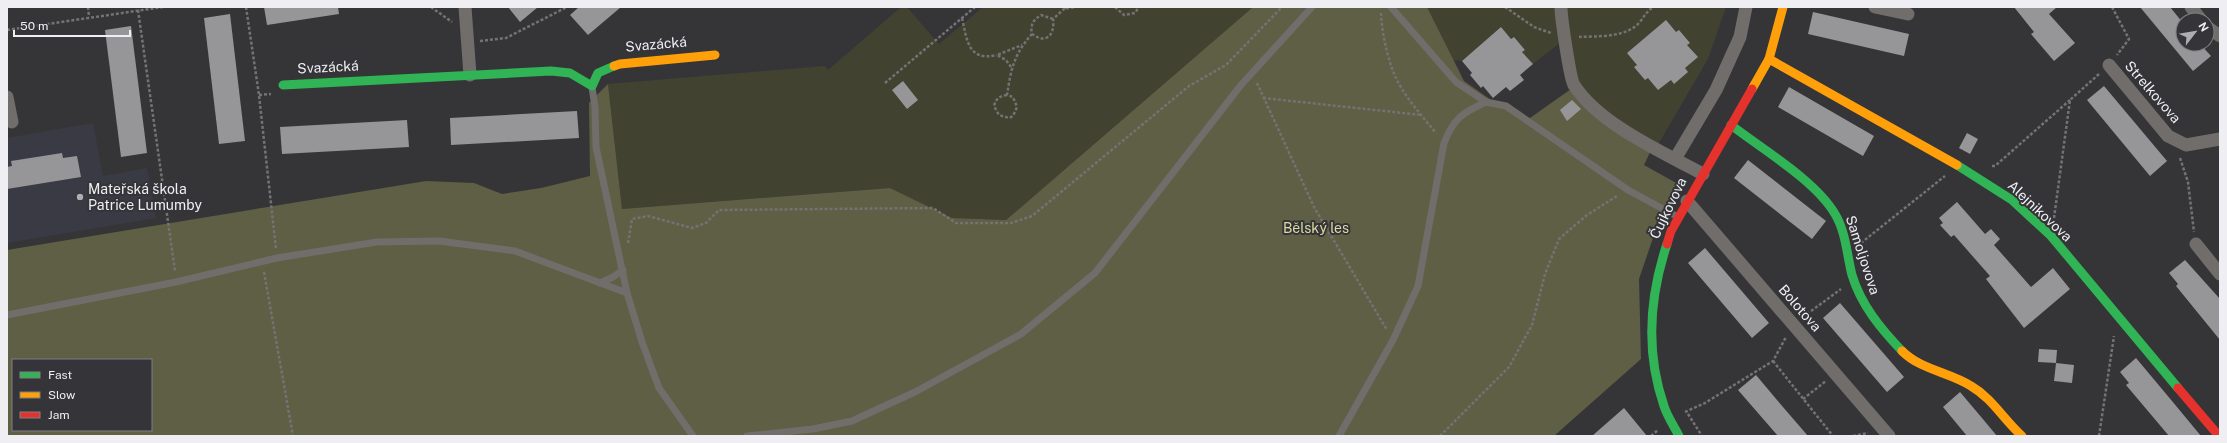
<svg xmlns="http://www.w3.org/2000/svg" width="2227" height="443" viewBox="0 0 2227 443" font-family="'Public Sans',sans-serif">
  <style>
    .built { fill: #3a3a44 }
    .green { fill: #414230 }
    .forest { fill: #5e5f45; fill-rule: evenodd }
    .building { fill: #969699 }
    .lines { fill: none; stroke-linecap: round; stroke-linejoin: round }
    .path { stroke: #747272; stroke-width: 2.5; stroke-dasharray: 3 2; stroke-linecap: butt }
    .lane { stroke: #706d6b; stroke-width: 7 }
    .street { stroke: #706d6b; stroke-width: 13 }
    .fast { stroke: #30b455; stroke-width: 9 }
    .slow { stroke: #ff9f0a; stroke-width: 9 }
    .jam { stroke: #e5322d; stroke-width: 9 }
    .poi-dot { fill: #aeaeb2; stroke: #343439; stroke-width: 1.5 }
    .labels { text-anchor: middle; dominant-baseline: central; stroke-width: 4; stroke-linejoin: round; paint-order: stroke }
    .street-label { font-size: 14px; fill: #efeff3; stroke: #343439 }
    .poi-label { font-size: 14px; fill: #efeff3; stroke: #343439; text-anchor: start }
    .park-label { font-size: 14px; fill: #d9dca1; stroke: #343439 }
  </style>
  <rect width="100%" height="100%" fill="#353538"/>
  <polygon class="built" points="93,123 103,176 147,168 156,218 7,243 7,138"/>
  <g class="green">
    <polygon points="901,7 907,7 939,44 983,7 1253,7 1006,220 952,218 890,188 622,209 608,84 825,66 828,70"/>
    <polygon points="1427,7 1726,7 1708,59 1656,148 1642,141 1573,83 1565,39 1533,64 1522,52 1525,50 1514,37 1511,39 1501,28 1462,61 1453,60"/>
  </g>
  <path class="forest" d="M1253 7H1427L1464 81 1501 107 1530 118 1571 89 1651 150 1644 165 1678 184 1656 229 1639 279 1641 359 1554 436H7V250L426 181 474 183 502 194 541 188 590 176 589 103 608 84 622 209 890 188 952 218 1006 220ZM13 360H151V430H13Z"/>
  <g class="building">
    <polygon points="264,7 338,7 339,14 267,25"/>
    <polygon points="508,7 538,7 520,22"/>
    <polygon points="579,7 621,7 588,35 570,15"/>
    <polygon points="2014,7 2057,7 2049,14 2075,43 2054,61 2031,34 2034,32"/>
    <polygon points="2140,7 2170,7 2183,23 2183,44 2200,44 2211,56 2193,71"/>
    <polygon points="1813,12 1909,34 1904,56 1808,34"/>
    <polygon points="230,14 245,141 219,144 204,18"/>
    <polygon points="1666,20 1676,32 1679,30 1690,43 1687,45 1698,57 1685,68 1688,72 1674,84 1671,80 1658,90 1648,78 1645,80 1634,67 1637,65 1627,53"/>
    <polygon points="131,26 147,153 121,157 105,30"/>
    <polygon points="1501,27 1511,39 1514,37 1525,50 1522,52 1533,64 1520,75 1524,80 1510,91 1506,87 1493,98 1483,86 1481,88 1470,75 1472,73 1462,61"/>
    <polygon points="903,81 918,100 907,109 892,90"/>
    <polygon points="2104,86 2167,161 2150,176 2087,100"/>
    <polygon points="1789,87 1874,136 1863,156 1778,107"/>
    <polygon points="1572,100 1581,109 1567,121 1560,110"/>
    <polygon points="577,111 579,138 451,145 450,118"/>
    <polygon points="407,120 409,147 282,154 280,127"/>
    <polygon points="1967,133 1978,139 1970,154 1959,148"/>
    <polygon points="62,153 63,158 77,156 81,177 7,189 7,167 12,166 11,161"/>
    <polygon points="1748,160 1826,221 1812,239 1734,178"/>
    <polygon points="1957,202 1985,234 1991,229 2000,239 1994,245 2031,287 2053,268 2070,289 2024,328 1986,279 1990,276 1954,235 1951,237 1940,225 1943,223 1939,218"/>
    <polygon points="1705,248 1769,323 1752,338 1688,263"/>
    <polygon points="2185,260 2220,299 2220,340 2176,286 2178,284 2169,273"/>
    <polygon points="1840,303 1904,377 1887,392 1823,318"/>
    <polygon points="2039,349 2057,350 2056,363 2074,365 2072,383 2054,381 2056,363 2038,362"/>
    <polygon points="2136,358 2172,401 2201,436 2169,436 2126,385 2129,383 2120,372"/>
    <polygon points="1756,375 1777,400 1808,436 1778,436 1738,390"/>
    <polygon points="1960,392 1982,418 1997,436 1967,436 1943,407"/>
    <polygon points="1624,408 1647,436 1592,436"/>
  </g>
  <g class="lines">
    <g class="path">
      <polyline points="88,7 89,17"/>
      <polyline points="246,7 259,95 276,249"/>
      <polyline points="431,7 452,22"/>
      <polyline points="1066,7 1064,9 1075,7"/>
      <polyline points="1115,7 1124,15 1135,13 1139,7"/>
      <polyline points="1505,7 1534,27 1551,33"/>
      <polyline points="2112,7 2129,39 2117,55"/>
      <polyline points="138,10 175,271"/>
      <path d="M1381 13C1382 33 1387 57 1395 76 1404 96 1422 116 1436 133"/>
      <path d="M962 18C967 40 968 62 997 55"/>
      <path d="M1053 19 1041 15C1033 20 1030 25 1032 34 1047 45 1055 34 1053 19L1064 9"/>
      <polyline points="7,30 163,7"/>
      <path d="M1579 37C1597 36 1625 38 1639 23 1644 17 1646 12 1653 7"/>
      <polyline points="480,41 506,38 567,7"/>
      <polyline points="1011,67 1006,60 997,55 1022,45"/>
      <polyline points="885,83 975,7"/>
      <polyline points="1257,83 1314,207 1387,330"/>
      <polyline points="259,95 271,94"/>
      <path d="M1007 95C1000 96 996 98 994 106L999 115 1009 118 1013 116 1017 107 1013 97 1007 95C1011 69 1014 54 1032 34"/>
      <polyline points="1263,98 1422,115"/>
      <polyline points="2180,158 2188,182 2194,232"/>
      <polyline points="1992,166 1995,166 2070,100"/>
      <polyline points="2054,218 2070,100 2099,74"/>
      <polyline points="628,243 632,219 648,216 692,228 706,223 719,210 933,208 956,223 1011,223 1032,216 1189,86 1226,65 1282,7"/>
      <polyline points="1861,243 1945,176"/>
      <polyline points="264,272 293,436"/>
      <polyline points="1803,317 1841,289"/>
      <polyline points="1773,361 1833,436"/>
      <polyline points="1803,399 1826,381"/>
      <polyline points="1685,412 1705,403 1773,361 1786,337"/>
      <polyline points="1688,414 1702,436"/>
      <polyline points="1440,436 1509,367 1532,325 1545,274 1559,239 1587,215 1617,196"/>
      <polyline points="1651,436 1658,430"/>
      <polyline points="1853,436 1868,433"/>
      <polyline points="2099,436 2114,336"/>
    </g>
    <g class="lane">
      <polyline points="1391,7 1456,82 1486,102 1506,106 1628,190 1678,217"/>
      <polyline points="592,87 595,107 596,147 627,293 642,342 659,388 693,436"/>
      <polyline points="600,283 613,277 623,270"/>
      <polyline points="7,315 176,282 277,258 377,242 439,241 515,251 627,293"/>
      <polyline points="747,436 813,429 852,421 915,392 1021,334 1095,273 1241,85 1312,7"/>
      <path d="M1339 436 1393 340 1418 286 1444 143C1454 118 1462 113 1486 102"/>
    </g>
    <g class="street">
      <polyline points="465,7 470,75"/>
      <path d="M1561 7C1561 17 1570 79 1574 85 1599 124 1662 152 1703 174"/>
      <polyline points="1875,7 1908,14"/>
      <polyline points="2191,7 2201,20"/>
      <polyline points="2207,27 2220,36"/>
      <polyline points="2109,65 2168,136 2186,145 2220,139"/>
      <polyline points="7,97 12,122"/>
      <polyline points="1675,159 1716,90 1740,37 1746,7"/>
      <polyline points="1687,201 1889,436"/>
      <polyline points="2196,244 2220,274"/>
    </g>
    <g class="fast">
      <polyline points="283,85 551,71 570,73 592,86 598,73 614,66"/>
      <path d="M1731 125C1762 149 1816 181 1835 214 1846 232 1847 256 1852 275 1861 305 1881 329 1902 351"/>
      <polyline points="1957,165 2012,200 2051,236 2178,388"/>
      <path d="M1667 244C1649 298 1645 351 1664 406 1667 416 1674 426 1679 436"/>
    </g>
    <g class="slow">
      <polyline points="1769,59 1957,165"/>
      <polyline points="614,66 620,64 715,55"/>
      <polyline points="1752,89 1769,59 1783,7"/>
      <path d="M1902 351C1921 370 1949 372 1971 386 1992 398 2004 420 2022 436"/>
    </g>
    <g class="jam">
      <polyline points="1667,244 1671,231 1752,89"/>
      <polyline points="2178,388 2219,436"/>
    </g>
  </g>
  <circle class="poi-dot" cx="80" cy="197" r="4"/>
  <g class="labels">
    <g class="street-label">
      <text transform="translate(656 44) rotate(-5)">Svazácká</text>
      <text transform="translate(328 67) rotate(-3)">Svazácká</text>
      <text transform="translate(2153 92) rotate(49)">Strelkovova</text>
      <text transform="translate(1668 208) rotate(-64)">Čujkovova</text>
      <text transform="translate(2040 211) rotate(43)">Alejnikovova</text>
      <text transform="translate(1863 255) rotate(72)">Samoljovova</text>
      <text transform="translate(1800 308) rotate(49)">Bolotova</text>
    </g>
    <g class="poi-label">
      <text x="88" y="189">Mateřská škola<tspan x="88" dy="16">Patrice Lumumby</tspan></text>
    </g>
    <g class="park-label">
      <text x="1316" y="228">Bělský les</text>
    </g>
  </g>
  <rect width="2227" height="443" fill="none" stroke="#efeff3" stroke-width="16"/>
  <rect x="12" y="359" width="140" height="72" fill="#343439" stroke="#7f7f83"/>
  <rect x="20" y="372" width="20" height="6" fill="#30b455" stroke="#7f7f83"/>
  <text x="48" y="379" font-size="12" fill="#efeff3">Fast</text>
  <rect x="20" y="392" width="20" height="6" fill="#ff9f0a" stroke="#7f7f83"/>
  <text x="48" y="399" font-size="12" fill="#efeff3">Slow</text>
  <rect x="20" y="412" width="20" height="6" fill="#e5322d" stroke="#7f7f83"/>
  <text x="48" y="419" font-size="12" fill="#efeff3">Jam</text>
  <g transform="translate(2195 32) rotate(59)"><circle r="19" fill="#343439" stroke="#7f7f83"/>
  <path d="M0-3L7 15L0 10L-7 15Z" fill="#aeaeb2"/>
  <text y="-6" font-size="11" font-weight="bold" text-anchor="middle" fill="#efeff3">N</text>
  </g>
  <path d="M14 30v6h116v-6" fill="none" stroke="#efeff3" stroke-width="2"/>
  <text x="20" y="30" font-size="12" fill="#efeff3" stroke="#343439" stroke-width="3" paint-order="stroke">50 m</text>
</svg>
